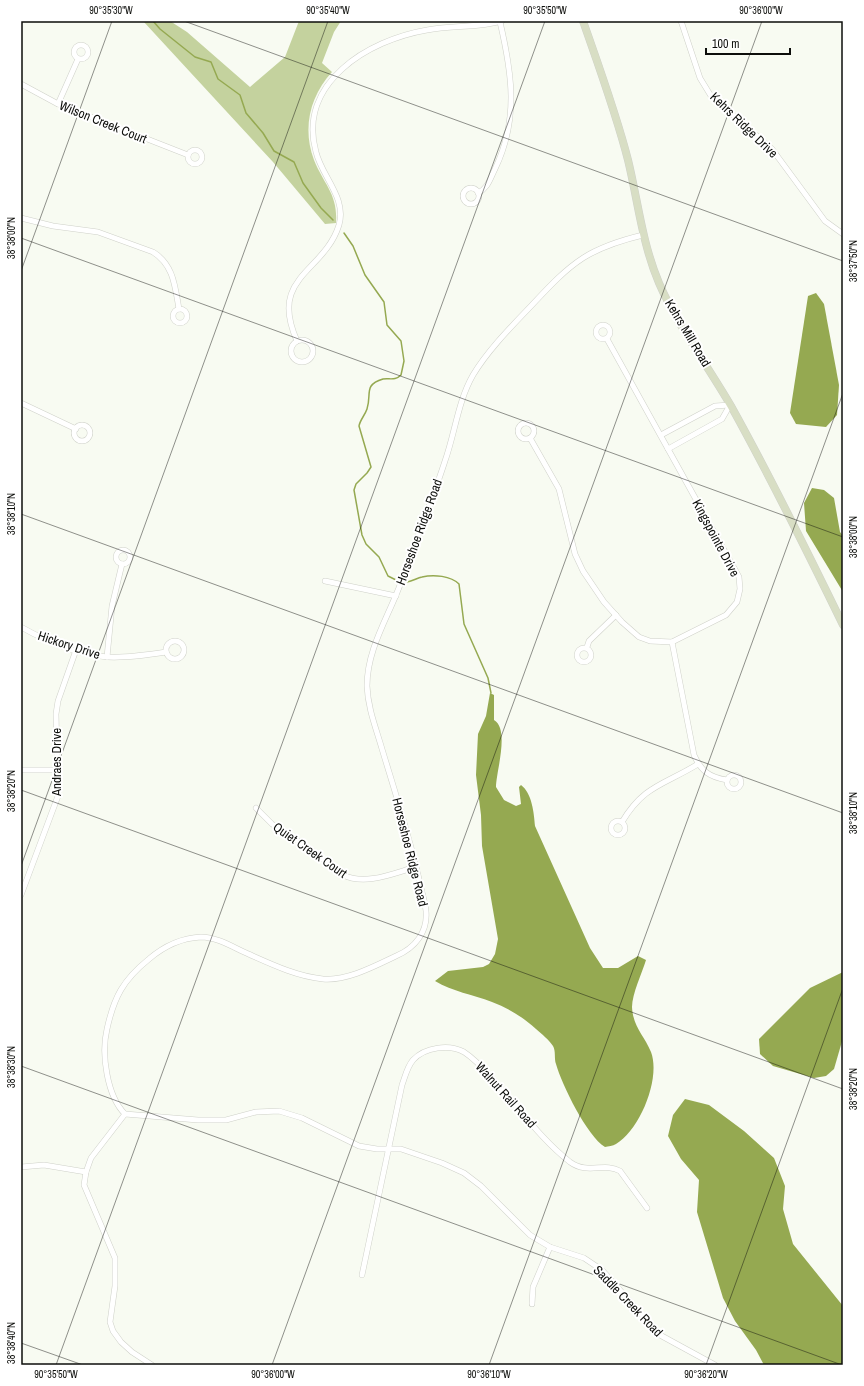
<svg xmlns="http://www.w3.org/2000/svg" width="864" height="1386" viewBox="0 0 864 1386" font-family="'Archivo Narrow',sans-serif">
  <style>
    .green { fill: #c4d29e }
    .water { fill: #95a951 }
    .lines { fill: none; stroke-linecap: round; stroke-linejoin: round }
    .stream { stroke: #95a951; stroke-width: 1.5 }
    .minor-casing { stroke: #cfd1c9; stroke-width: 6 }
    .secondary-casing { stroke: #cfd1c9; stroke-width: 8 }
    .minor { stroke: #fff; stroke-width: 5 }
    .secondary { stroke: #d8dec4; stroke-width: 7 }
    .ticks { fill: none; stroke: #0d0e0b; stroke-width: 1; stroke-opacity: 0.45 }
    .labels { text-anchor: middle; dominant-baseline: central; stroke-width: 4; stroke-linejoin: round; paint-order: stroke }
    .street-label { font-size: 13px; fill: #0d0e0b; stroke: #fff }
    .neatline { fill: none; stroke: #0d0e0b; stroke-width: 1.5 }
    .ticks-label { font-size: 10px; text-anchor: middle; fill: #0d0e0b }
  </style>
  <rect width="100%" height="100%" fill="#f8fbf2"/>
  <path class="green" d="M143 21H170L187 32 250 87 285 57 299 21H341L334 32 322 63 332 72C310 96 302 128 314 160 324 185 338 194 336 223L325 224 273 162Z"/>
  <g class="water">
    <polygon points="816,293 824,304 839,385 837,415 826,427 796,424 790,413 808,296"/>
    <polygon points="812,488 824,490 834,498 840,532 843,536 843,592 806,531 804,503"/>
    <path d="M490 693 494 695V720C510 729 496 772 496 787L504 800 516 806 521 804 519 787 521 785C532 793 534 813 535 826L590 948 603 968H618L638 956 646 960C642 973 632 994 632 1007 633 1027 644 1035 651 1052 661 1078 640 1130 616 1144 613 1146 608 1146 605 1147 587 1136 562 1085 556 1064 554 1059 556 1051 553 1046 549 1040 542 1034 536 1029 523 1017 508 1008 492 1002 472 994 453 992 435 981L448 971 483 967 489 964 495 954 498 939 482 846 481 815 476 775 478 734 486 716Z"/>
    <polygon points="843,972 843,1038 834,1069 826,1076 814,1078 773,1066 760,1054 759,1039 810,988"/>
    <polygon points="685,1099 709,1105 744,1131 774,1158 785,1186 783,1209 793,1244 843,1306 843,1365 764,1365 756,1350 735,1321 723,1298 697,1212 699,1180 681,1159 668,1136 673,1115"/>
  </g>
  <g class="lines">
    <g class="stream">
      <polyline points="153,21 160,29 195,57 211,62 218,79 240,95 246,113 263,133 274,151 294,162 303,183 321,208 333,220"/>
      <path d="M344 233 353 246 365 275 384 302 387 325 401 341 404 361 401 375C395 381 390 378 383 379 363 385 372 394 367 409 365 415 360 420 359 426L371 467 367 473 356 484 354 490 362 535 366 544 379 557 388 576 398 581"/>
      <path d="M407 582C413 581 417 578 422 577 434 574 451 576 459 584L464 624 488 678 491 693"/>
    </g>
    <defs>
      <g id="minor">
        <polyline points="681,21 700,78 711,96 772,149 825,221 843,234"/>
        <circle cx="81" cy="52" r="7"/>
        <polyline points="21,84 58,104 188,155"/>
        <polyline points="58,104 78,59"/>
        <circle cx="195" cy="157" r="7"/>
        <circle cx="471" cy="196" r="8"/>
        <path d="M478 193C488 188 490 179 495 169 519 119 512 73 500 22"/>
        <path d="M21 218 53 226 98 232 153 252C174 265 175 287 179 309"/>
        <circle cx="180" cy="316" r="7"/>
        <circle cx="603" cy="332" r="7"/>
        <circle cx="302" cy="351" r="11"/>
        <path d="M297 341C268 276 324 273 339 225 347 198 322 177 316 152 297 83 368 40 427 30 452 25 477 28 502 21"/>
        <polyline points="21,403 76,429"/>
        <circle cx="526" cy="431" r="8"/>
        <circle cx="82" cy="433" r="8"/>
        <polyline points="661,435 715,406 730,405"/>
        <polyline points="530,438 559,489 575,554 583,571 604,602 622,622 639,637 650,641 672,642 726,615 737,602 740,589 739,577 607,339"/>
        <polyline points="668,449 722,419 730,405"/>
        <circle cx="123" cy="557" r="7"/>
        <polyline points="325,581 396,596"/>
        <path d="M21 627C46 641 79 655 108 657 127 658 147 655 166 652"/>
        <circle cx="175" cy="650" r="9"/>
        <path d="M672 642 694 755C701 771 709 777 727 780"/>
        <polyline points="587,647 589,641 616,615"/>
        <circle cx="584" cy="655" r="7"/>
        <polyline points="107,657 112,606 122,564"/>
        <polyline points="21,770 57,770"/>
        <circle cx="734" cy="782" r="7"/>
        <path d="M256 808 272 824 306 846 343 875C366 886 394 873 416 867"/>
        <circle cx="618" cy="828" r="7"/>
        <path d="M622 822C644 785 664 785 698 764"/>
        <polyline points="21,895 58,796 56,714 58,701 76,650"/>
        <polyline points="125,1114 198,1120 226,1120 256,1112 279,1111 302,1118 359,1146 377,1149 401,1149 442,1163 464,1173 481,1186 530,1235 550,1247 584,1258 602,1270 660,1335 715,1365"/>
        <polyline points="21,1167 44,1165 86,1172"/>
        <path d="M362 1275 402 1085C405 1077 407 1067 413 1060 425 1047 449 1044 464 1052 478 1061 488 1074 499 1086 522 1112 543 1141 570 1162 588 1175 604 1162 620 1171L647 1208"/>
        <polyline points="532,1304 533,1287 550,1247"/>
        <path d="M152 1365 132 1352 121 1342 113 1331 110 1322 115 1286V1258L84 1185 86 1172 91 1158 125 1114C107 1096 101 1054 107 1029 114 997 123 980 149 959 163 947 181 938 201 937 216 937 231 946 244 952 269 963 295 976 323 979 347 981 375 966 396 956 415 948 428 932 426 911 425 901 421 890 419 879 409 835 395 792 382 749 376 728 368 709 367 686 367 653 384 624 396 595 402 581 407 566 412 552 423 522 435 492 445 461 455 433 458 401 473 375 488 350 511 327 531 306 547 289 563 271 583 258 602 246 622 240 643 235"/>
      </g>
      <path id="secondary" d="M583 21C599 67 616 113 628 160 638 201 642 243 659 283 677 325 708 366 731 406 771 478 807 551 843 625"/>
    </defs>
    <use href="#minor" class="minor-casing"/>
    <use href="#secondary" class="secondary-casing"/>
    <use href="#minor" class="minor"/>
    <use href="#secondary" class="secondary"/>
  </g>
  <path class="ticks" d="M184 21 843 261M21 238 843 537M21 271 112 21M21 514 843 813M21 790 843 1089M21 866 328 21M21 1066 842 1365M21 1343 83 1365M56 1365 545 21M272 1365 762 21M489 1365 843 393M706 1365 843 988"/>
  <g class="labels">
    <g class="street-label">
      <text transform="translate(103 122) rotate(22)">Wilson Creek Court</text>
      <text transform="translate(744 125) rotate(44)">Kehrs Ridge Drive</text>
      <text transform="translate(688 333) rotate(59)">Kehrs Mill Road</text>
      <text transform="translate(419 532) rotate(-70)">Horseshoe Ridge Road</text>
      <text transform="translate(716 538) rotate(62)">Kingspointe Drive</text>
      <text transform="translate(69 645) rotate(18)">Hickory Drive</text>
      <text transform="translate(56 762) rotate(-90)">Andraes Drive</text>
      <text transform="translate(310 850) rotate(35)">Quiet Creek Court</text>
      <text transform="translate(410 852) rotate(76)">Horseshoe Ridge Road</text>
      <text transform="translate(506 1095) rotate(48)">Walnut Rail Road</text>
      <text transform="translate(628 1301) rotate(46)">Saddle Creek Road</text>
    </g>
  </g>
  <rect width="864" height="1386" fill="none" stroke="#ffffff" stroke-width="44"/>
  <path d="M706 48v6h84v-6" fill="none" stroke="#0d0e0b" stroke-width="2"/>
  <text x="712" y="48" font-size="12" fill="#0d0e0b" stroke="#ffffff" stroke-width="3" paint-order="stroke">100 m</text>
  <rect x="22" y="22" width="820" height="1342" class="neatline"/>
  <g class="ticks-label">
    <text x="111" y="14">90°35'30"W</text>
    <text x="328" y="14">90°35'40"W</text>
    <text x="545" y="14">90°35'50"W</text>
    <text x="761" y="14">90°36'00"W</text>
    <text transform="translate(11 238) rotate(-90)" y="4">38°38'00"N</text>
    <text transform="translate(853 261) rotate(-90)" y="4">38°37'50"N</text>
    <text transform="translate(11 514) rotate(-90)" y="4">38°38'10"N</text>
    <text transform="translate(853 537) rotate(-90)" y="4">38°38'00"N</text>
    <text transform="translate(11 791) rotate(-90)" y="4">38°38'20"N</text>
    <text transform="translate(853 813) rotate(-90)" y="4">38°38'10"N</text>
    <text transform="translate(11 1067) rotate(-90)" y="4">38°38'30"N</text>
    <text transform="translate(853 1089) rotate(-90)" y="4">38°38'20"N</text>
    <text transform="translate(11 1343) rotate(-90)" y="4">38°38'40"N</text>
    <text x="56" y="1378">90°35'50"W</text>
    <text x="273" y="1378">90°36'00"W</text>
    <text x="489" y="1378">90°36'10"W</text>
    <text x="706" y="1378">90°36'20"W</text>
  </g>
</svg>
